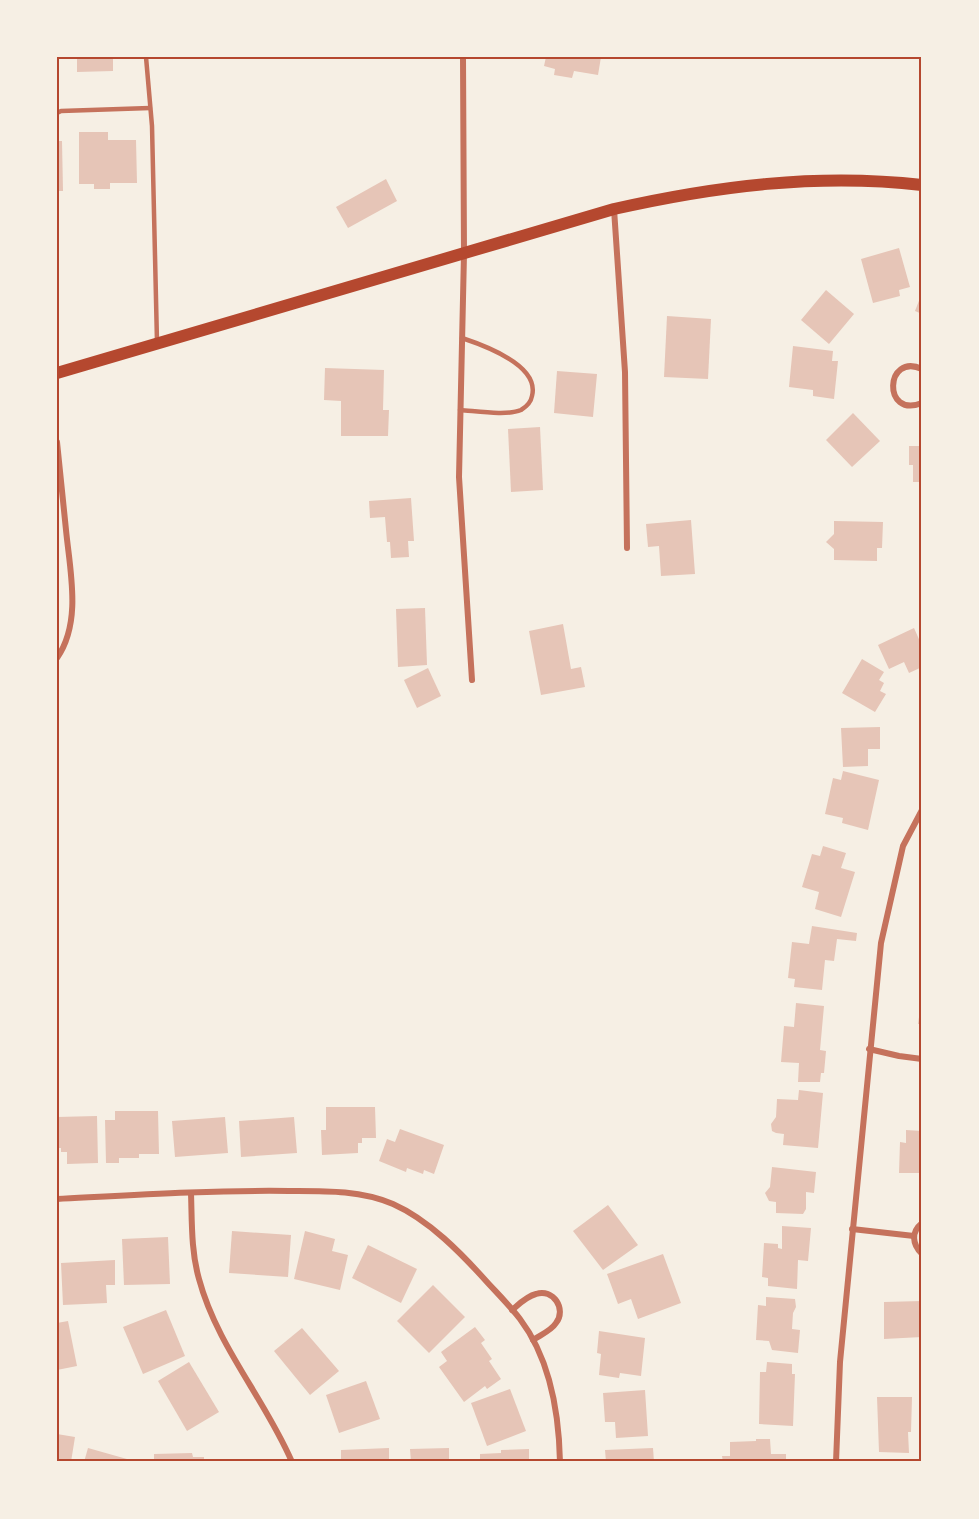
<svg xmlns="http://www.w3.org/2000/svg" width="979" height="1519" viewBox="0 0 979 1519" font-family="'DejaVu Sans',sans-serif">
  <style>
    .building { fill: #e6c5b7 }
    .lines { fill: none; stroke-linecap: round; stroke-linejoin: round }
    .service { stroke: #c5725c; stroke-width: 4.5 }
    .minor { stroke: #c5725c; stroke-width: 6 }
    .secondary { stroke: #b5482f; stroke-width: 12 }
    .neatline { fill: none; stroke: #b5482f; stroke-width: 2 }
  </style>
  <rect width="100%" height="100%" fill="#f6efe4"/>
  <g class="building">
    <polygon points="77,57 113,57 113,71 77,72"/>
    <polygon points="546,57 601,57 598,75 574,71 572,78 554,75 555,69 544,66"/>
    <polygon points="79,132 108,132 108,140 136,140 137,183 110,183 110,189 94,189 94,184 79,184"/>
    <polygon points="57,141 62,141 63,191 57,191"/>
    <polygon points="386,179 397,201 348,228 336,207"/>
    <polygon points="899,248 910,287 899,290 900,296 873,303 861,259"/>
    <polygon points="826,290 854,314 829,344 801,320"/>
    <polygon points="922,293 922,314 915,311"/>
    <polygon points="667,316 711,319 708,379 664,377"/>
    <polygon points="793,346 833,351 832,361 838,361 834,399 813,396 813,390 789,387"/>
    <polygon points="325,368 384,370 383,410 389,410 388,436 341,436 341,401 324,400"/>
    <polygon points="557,371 597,374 593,417 554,413"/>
    <polygon points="853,413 880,441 852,467 826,440"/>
    <polygon points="540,427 543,490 511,492 508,429"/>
    <polygon points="909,446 922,446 922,482 913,482 913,465 909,465"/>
    <polygon points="411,498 414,541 408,541 409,557 391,558 390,542 387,542 385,517 370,518 369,501"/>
    <polygon points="691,520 695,574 661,576 659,546 648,547 646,524"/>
    <polygon points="834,521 883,522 882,548 877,548 877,561 834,560 834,549 826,542 834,534"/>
    <polygon points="425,608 427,665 398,667 396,609"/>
    <polygon points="563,624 571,669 581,667 585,687 541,695 529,631"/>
    <polygon points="914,628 922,646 922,667 909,673 904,662 889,669 878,645"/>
    <polygon points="862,659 884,672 879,680 884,683 880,691 886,694 875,712 842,693"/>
    <polygon points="428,668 441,696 417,708 404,680"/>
    <polygon points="880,727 880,749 868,749 868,766 843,767 841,728"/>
    <polygon points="843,771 879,780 868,830 842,823 843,818 825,814 833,778 841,780"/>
    <polygon points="823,846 846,853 841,868 855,872 841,917 815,909 819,892 802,887 812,854 820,856"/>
    <polygon points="812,926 857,933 856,941 837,939 834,961 825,960 822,990 794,987 795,979 788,978 792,942 809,944"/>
    <polygon points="796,1003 824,1006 820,1050 826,1051 824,1073 821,1073 820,1082 798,1082 799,1063 781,1062 784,1026 794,1027"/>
    <polygon points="921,1003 922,1003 922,1024 918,1024"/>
    <polygon points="799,1090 823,1093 818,1148 783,1145 784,1134 776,1133 772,1131 771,1124 776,1117 777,1099 798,1100"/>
    <polygon points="326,1107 375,1107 376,1138 362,1138 362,1143 358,1143 358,1153 322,1155 321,1130 326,1130"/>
    <polygon points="115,1111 158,1111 159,1154 139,1154 139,1158 119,1158 119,1163 106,1163 105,1120 115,1120"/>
    <polygon points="97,1116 98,1163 67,1164 67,1152 61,1152 61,1148 57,1148 57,1117"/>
    <polygon points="225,1117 228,1153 175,1157 172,1121"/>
    <polygon points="294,1117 297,1153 241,1157 239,1121"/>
    <polygon points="400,1129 444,1145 434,1174 424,1170 423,1174 407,1168 406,1172 379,1161 387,1139 395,1142"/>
    <polygon points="906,1130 922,1131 922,1173 899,1173 900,1142 906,1143"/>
    <polygon points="772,1167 816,1172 814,1193 806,1192 806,1209 803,1214 776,1213 776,1202 769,1201 765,1193 770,1187"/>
    <polygon points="608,1205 638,1245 603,1270 573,1231"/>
    <polygon points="782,1226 811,1228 808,1261 798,1260 797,1289 768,1286 768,1278 762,1277 764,1243 778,1244 778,1248 782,1249"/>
    <polygon points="232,1231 291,1235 288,1277 229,1273"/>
    <polygon points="305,1231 335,1239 332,1251 348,1255 340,1290 294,1279"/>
    <polygon points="168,1237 170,1284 124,1285 122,1239"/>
    <polygon points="368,1245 417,1269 401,1303 352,1278"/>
    <polygon points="663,1254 681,1303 638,1319 631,1299 618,1304 607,1274"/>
    <polygon points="115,1260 115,1285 106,1285 107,1303 63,1305 61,1263"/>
    <polygon points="433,1285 465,1317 429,1353 397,1321"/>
    <polygon points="766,1297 795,1299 796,1307 793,1313 792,1329 800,1330 798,1353 772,1350 769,1341 756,1340 758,1305 766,1306"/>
    <polygon points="922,1301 922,1337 884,1339 884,1302"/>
    <polygon points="166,1310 185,1356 143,1374 123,1327"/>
    <polygon points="68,1321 77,1366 57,1370 57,1323"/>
    <polygon points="475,1327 485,1340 481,1343 492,1359 489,1361 501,1379 487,1389 485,1386 464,1402 439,1367 447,1361 441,1352"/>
    <polygon points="302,1328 339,1371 310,1395 274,1351"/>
    <polygon points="599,1331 645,1338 641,1376 620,1373 619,1378 599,1375 601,1354 597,1353"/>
    <polygon points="189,1362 219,1412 187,1431 158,1381"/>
    <polygon points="767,1362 792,1364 792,1374 795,1374 793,1426 759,1424 760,1372 766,1372"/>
    <polygon points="366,1381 380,1419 339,1433 326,1395"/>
    <polygon points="510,1389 526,1431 487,1446 471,1403"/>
    <polygon points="645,1390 648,1436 616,1438 615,1422 605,1422 603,1393"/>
    <polygon points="877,1397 912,1397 911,1432 908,1432 909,1453 879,1452"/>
    <polygon points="57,1434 75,1437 71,1462 57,1462"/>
    <polygon points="756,1439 770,1439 771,1454 786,1454 786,1462 723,1462 722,1456 730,1456 730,1442 756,1441"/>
    <polygon points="88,1448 134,1461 134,1462 84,1462"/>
    <polygon points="389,1448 389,1462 341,1462 341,1450"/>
    <polygon points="449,1448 449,1462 411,1462 410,1449"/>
    <polygon points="653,1448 654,1462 606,1462 605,1450"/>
    <polygon points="529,1449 529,1462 480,1462 480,1454 501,1453 501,1450"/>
    <polygon points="192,1453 193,1457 204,1457 204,1462 154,1462 154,1454"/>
  </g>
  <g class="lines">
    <g class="service">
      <polyline points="146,57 152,126 157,342"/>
      <polyline points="57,113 61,111 150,108"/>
      <path d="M460 410C476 411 507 416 521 410 526 407 531 402 532 396 540 365 483 345 462 338"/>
    </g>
    <g class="minor">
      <polyline points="463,57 464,254 459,477 472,680"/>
      <polyline points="614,209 625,372 627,548"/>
      <path d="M922 369C885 352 882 419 922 403"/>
      <path d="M57 442C60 471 63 501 66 530 70 571 82 622 57 658"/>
      <polyline points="922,726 922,728"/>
      <polyline points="869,1049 899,1056 922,1059"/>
      <path d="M191 1193C192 1222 191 1251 199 1279 217 1346 265 1399 292 1462"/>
      <path d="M57 1199C134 1195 212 1190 289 1191 324 1191 360 1190 393 1204 429 1220 461 1253 487 1282 498 1294 510 1306 520 1319 551 1360 559 1413 560 1462"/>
      <path d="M922 1223C911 1232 912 1244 922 1254"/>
      <polyline points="852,1229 914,1236"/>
      <path d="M512 1310C519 1304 527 1296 536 1294 553 1288 567 1309 556 1323 551 1331 540 1335 533 1340"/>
      <polyline points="836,1462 840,1362 881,943 903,846 922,810"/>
    </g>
    <path class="secondary" d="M57 373 614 209C716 186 818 173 922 185"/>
  </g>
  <rect width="979" height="1519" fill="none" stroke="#f6efe4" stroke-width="117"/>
  <rect x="58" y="58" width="862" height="1402" class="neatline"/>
</svg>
